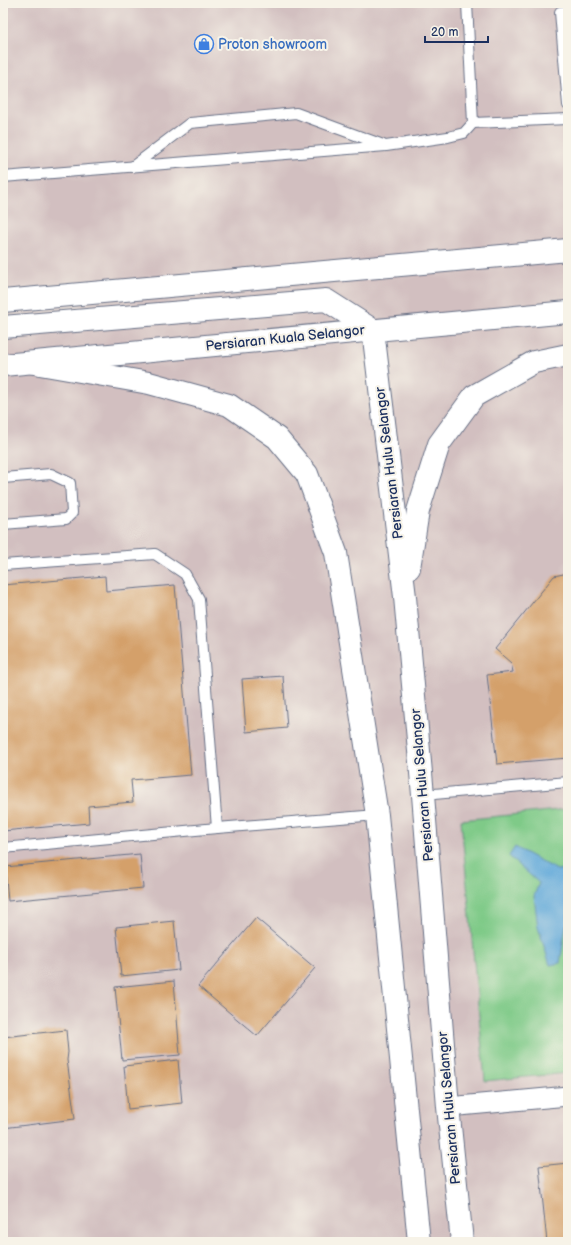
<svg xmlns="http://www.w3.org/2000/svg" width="571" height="1245" viewBox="0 0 571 1245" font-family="'Balsamiq Sans',sans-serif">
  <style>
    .industrial { fill: #d2bfc0 }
    .green { fill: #7fca88; stroke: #4d7c73 }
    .water { fill: #63aada; stroke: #3f6c9c }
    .building { fill: #d4a06b }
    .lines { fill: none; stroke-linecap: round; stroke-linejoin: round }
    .lane-casing { stroke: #676f85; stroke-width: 12 }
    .street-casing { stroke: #676f85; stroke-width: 21 }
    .primary-casing { stroke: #676f85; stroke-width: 24 }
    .lane { stroke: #fff; stroke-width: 10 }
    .street { stroke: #fff; stroke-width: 19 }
    .primary { stroke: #fff; stroke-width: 22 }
    .labels { text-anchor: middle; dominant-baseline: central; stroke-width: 4; stroke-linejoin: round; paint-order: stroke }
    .shop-label { font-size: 14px; fill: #366cbe; stroke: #f7f3e8; text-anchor: start }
    .street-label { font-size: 14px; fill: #1b2f5e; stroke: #f7f3e8 }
  </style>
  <rect width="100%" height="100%" fill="#f7f3e8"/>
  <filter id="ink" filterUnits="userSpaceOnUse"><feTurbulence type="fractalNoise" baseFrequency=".025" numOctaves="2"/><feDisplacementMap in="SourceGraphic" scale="8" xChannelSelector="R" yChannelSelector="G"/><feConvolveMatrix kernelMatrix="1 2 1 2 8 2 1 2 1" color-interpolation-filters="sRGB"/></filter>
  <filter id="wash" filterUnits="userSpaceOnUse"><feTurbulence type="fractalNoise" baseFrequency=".012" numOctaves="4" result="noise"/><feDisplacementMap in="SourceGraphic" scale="16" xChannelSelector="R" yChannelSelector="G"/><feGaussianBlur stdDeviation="0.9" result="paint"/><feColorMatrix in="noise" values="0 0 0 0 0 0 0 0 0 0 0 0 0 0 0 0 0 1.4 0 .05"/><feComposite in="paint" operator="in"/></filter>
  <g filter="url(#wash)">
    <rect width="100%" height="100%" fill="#f3e5cd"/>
    <rect class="industrial" x="3" y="3" width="565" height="1239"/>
    <polygon class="green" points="568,809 568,1073 485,1081 461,820"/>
    <polygon class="water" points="515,847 557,870 568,869 568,924 566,925 560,963 550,965 538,927 534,896 539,883 509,856"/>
    <g id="blocks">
      <g class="building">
        <polygon points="568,573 568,758 497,764 487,675 513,672 511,663 495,649 554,576"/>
        <polygon points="105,576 106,591 175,585 191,775 131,780 133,802 88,806 89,823 3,831 3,585"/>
        <polygon points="283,676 287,728 246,732 242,679"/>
        <polygon points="140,854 143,888 8,901 5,867"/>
        <polygon points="256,918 315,968 257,1036 198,986"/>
        <polygon points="174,921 179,970 121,976 116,927"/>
        <polygon points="174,981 180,1055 122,1060 115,987"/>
        <polygon points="66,1030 68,1052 67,1060 75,1119 3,1128 3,1037"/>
        <polygon points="178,1060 182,1103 128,1109 124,1066"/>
        <polygon points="568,1163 568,1242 547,1242 539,1166"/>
      </g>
    </g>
  </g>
  <g filter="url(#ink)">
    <use href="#blocks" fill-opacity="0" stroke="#676f85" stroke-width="1"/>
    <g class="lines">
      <defs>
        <g id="lane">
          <polyline points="568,11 560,12 568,105"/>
          <polyline points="473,123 568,119"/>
          <polyline points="132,167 190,123 296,113 383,145"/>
          <polyline points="3,177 386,146 448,137 464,133 473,123 467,3"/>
          <polyline points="3,478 51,474 70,483 72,513 66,519 3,524"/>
          <polyline points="3,565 155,554 185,574 199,599 217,828"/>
          <polyline points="423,795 568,782"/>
          <polyline points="3,848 217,828 377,815"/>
        </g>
        <polyline id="street" points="448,1107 568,1096"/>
        <g id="primary">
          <polyline points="3,301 568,250"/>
          <polyline points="3,327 326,300 373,330"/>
          <polyline points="373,330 405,597 423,795 448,1107 462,1242"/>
          <polyline points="34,363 149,383 229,405 277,438 307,474 336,553 377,815 419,1242"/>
          <polyline points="3,365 568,312"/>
          <polyline points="409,568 418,511 439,444 474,396 534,362 568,355"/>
        </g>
      </defs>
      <use href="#lane" class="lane-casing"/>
      <use href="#street" class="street-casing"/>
      <use href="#primary" class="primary-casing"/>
      <use href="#lane" class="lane"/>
      <use href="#street" class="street"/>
      <use href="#primary" class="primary"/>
    </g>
  </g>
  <defs>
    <symbol id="shop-ring" viewBox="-11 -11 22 22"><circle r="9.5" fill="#f7f3e8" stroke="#3f7fe0" stroke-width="1.5"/><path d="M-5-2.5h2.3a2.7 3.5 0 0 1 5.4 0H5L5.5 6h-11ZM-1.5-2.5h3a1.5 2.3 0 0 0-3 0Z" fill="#3f7fe0"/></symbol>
  </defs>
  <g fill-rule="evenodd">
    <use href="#shop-ring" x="193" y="33" width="22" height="22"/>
  </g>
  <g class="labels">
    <g class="shop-label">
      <text x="218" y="44">Proton showroom</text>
    </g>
    <g class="street-label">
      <text transform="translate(285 338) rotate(-6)">Persiaran Kuala Selangor</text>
      <text transform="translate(389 463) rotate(-97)">Persiaran Hulu Selangor</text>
      <text transform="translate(422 785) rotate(-95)">Persiaran Hulu Selangor</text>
      <text transform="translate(449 1108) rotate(-95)">Persiaran Hulu Selangor</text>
    </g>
  </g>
  <rect width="571" height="1245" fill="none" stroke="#f7f3e8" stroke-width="16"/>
  <path d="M425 36v6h63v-6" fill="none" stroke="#1b2f5e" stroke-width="2"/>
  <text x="431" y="36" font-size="12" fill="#1b2f5e" stroke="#f7f3e8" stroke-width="3" paint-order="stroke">20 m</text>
</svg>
